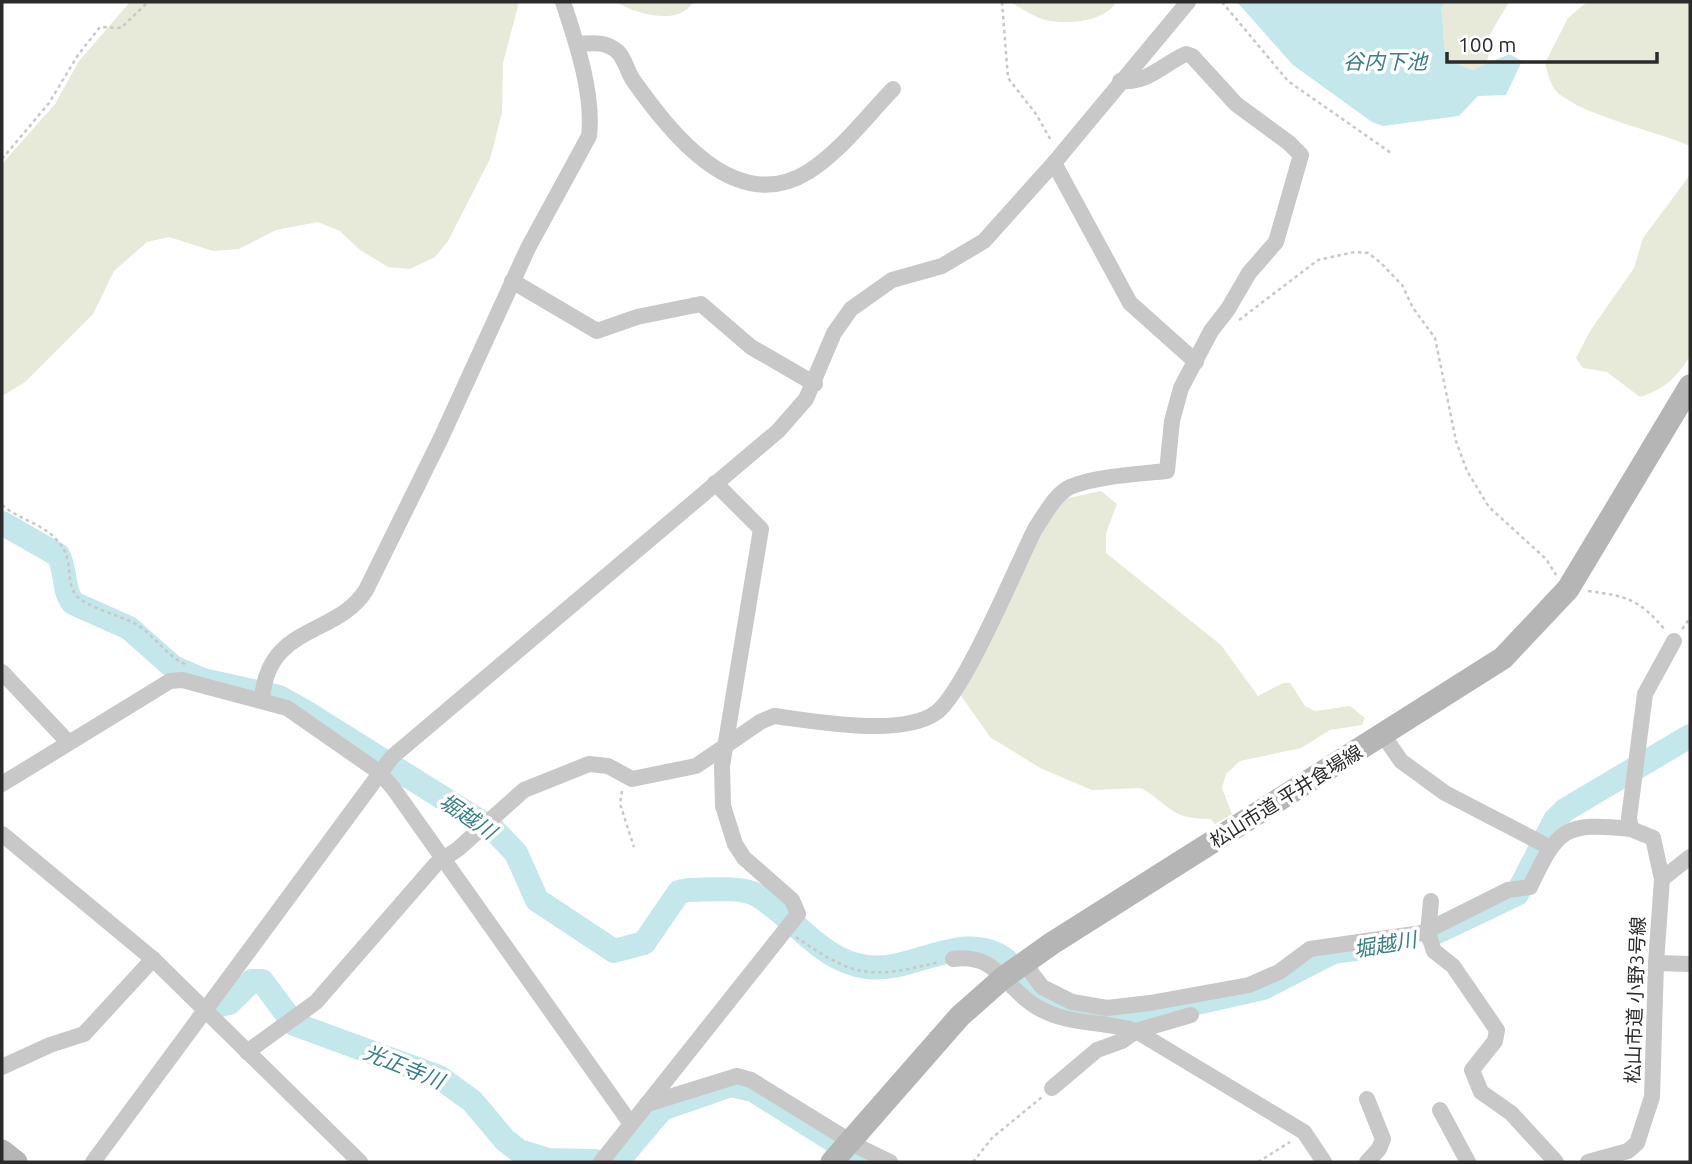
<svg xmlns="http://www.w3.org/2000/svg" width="1692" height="1164" viewBox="0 0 1692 1164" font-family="Ubuntu,'Noto Sans JP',sans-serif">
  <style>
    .green { fill: #e7ead8 }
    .water { fill: #c3e7ea }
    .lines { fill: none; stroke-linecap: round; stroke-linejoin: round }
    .river { stroke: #c3e7ea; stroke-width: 24 }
    .path { stroke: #c8c8c8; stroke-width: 2.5; stroke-dasharray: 3.5 3.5; stroke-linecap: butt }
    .street { stroke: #c8c8c8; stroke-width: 16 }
    .secondary { stroke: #b5b5b5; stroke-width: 23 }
    .labels { text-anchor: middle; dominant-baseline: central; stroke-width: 7; stroke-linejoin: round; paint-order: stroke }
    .street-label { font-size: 19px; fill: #2b2b2b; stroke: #fff }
    .water-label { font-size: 21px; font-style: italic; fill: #387f87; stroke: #fff }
  </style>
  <rect width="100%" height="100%" fill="#fff"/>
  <g class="green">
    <polygon points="130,2 519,2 503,63 502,113 490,159 448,241 435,257 410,269 388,267 360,250 340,231 318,222 276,230 239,249 213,251 169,237 147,242 114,271 93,314 25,382 2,396 2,164 55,104 79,61"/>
    <path d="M617 2H694C691 5 686 11 681 13 664 21 631 12 617 2Z"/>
    <path d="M1010 2H1116C1105 22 1067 25 1045 20 1033 17 1020 7 1010 2Z"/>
    <path d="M1446 2H1509L1486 41 1489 53 1486 65 1473 70 1449 61C1441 44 1445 27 1441 8Z"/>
    <path d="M1587 2H1690V146C1653 130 1587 117 1558 93 1550 86 1548 73 1545 63L1568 18Z"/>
    <path d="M1690 175V356C1676 378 1665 389 1640 397L1607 372 1583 368 1576 358 1590 331 1634 268 1643 238Z"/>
    <path d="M1101 491 1117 504 1106 533V553L1221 645 1258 696 1283 683H1290L1305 706 1315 711 1350 706 1365 718 1362 725 1330 730 1301 748 1240 761 1226 774 1222 788 1232 814 1215 824 1211 819C1169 819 1172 806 1141 788L1092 790 1040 768 990 737 959 693 1038 534 1064 499Z"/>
  </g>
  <path class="water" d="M1237 2H1446L1441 8C1445 27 1441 45 1449 61L1473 70 1509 54 1522 61 1506 95 1478 96 1459 116 1383 126 1372 122 1293 65Z"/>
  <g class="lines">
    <g class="river">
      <path d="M2 523 58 555C67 570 62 590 73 603L129 628 173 667 203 680 279 697 304 711 494 830 516 853 537 900 614 951 644 943 679 892 688 890C707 890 740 886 757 895 796 918 820 961 867 967 914 973 964 928 1006 960"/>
      <polyline points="1431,935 1517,894 1555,820 1565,810 1690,736"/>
      <polyline points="1023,979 1040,997 1072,1011 1091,1014 1161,1011 1263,988 1333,952 1361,948"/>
      <polyline points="220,1005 229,1003 252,981 262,981 294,1024 439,1077 472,1101 505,1140 519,1151 548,1160 595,1161"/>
      <polyline points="857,1155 872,1162"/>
      <polyline points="612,1162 618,1161 662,1109 731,1085 753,1090 834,1141"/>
    </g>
    <g class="path">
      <polyline points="1002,2 1008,78 1036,114 1052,142"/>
      <polyline points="1222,2 1288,81 1391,153"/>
      <polyline points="2,159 49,103 78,55 100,27 121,28 148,2"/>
      <polyline points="1239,320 1318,260 1355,252 1368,253 1380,262 1402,285 1413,308 1435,338 1456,441 1467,471 1489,507 1546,559 1556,575"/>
      <path d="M2 505C18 519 41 523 56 539 76 560 64 576 75 594 82 605 119 616 132 622 154 633 165 656 187 665"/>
      <path d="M1588 591C1628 596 1640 600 1666 631"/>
      <polyline points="1682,629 1690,618"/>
      <polyline points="622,791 620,804 634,847"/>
      <path d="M796 937C855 978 870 979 939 962"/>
      <polyline points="973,1162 992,1138 1042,1097"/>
      <polyline points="1258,1162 1290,1142"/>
    </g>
    <g class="street">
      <path d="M577 44C592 43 606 41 618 52 625 59 627 71 633 80 670 132 735 217 808 172 840 152 867 116 893 89"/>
      <polyline points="1054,163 1130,303 1196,362"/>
      <polyline points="512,281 597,331 637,317 701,304 751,347 815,384"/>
      <polyline points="2,672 68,742"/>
      <path d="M262 699C268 623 337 637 366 590L441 438 528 248 589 136C594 94 576 41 563 2"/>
      <polyline points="1383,735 1401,761 1445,793 1549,847"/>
      <polyline points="2,784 170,681 182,680 287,708 379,772 393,788 631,1124"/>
      <polyline points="2,834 153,959 360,1162"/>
      <polyline points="1662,879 1653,838 1631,829 1629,818 1645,694 1674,641"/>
      <polyline points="1431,901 1428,933 1434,951 1453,966 1497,1030 1495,1041 1472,1070 1481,1092 1511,1113 1556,1162"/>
      <path d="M953 959C998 953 1003 987 1037 1007 1068 1026 1103 1020 1136 1031L1304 1132 1324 1162"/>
      <path d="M1024 963 1042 987 1072 1002 1107 1008 1150 1003 1249 985 1279 972 1310 949 1422 933 1508 890 1530 887C1558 828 1564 822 1631 829"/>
      <polyline points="1656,963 1690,964"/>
      <path d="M247 1052 316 1002 436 864 458 849 524 790 589 764 608 766 632 779 696 766 760 722 774 716C813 721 903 738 937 712 965 690 1016 567 1035 529 1044 516 1055 494 1070 487 1096 476 1139 474 1167 471L1172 421 1181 388 1211 331 1228 309 1249 273 1276 242 1301 155 1289 143 1236 104 1192 56 1186 54C1163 64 1148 84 1120 81"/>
      <polyline points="2,1067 50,1045 84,1034 153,959"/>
      <polyline points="1052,1088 1097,1050 1122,1041 1136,1031 1191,1015"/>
      <polyline points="647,1104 737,1076 751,1080 863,1149 890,1162"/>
      <polyline points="1440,1110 1468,1162"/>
      <polyline points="93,1162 392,757 778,431 806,399 834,333 851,309 892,280 942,266 984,241 1054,163 1188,2"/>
      <polyline points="601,1162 798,914 792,900 744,858 735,844 723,806 722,766 761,529 715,483"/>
      <polyline points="1367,1162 1379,1149 1383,1139 1367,1099"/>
      <polyline points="1588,1162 1628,1151 1637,1143 1652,1097 1656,963 1662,879 1690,857"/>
    </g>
    <g class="secondary">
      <polyline points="2,1151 16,1162"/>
      <polyline points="832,1162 960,1016 1003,978 1051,944 1503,658 1568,589 1690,386"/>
    </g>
  </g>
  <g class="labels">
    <g class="street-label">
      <text transform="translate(1286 796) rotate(-32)">松山市道 平井食場線</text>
      <text transform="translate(1635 1000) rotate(-88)">松山市道 小野3号線</text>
    </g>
    <g class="water-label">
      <text x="1385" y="61">谷内下池</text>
      <text transform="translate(468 816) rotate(34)">堀越川</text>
      <text transform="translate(1385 944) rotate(-10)">堀越川</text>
      <text transform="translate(404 1066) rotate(22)">光正寺川</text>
    </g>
  </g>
  <rect width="1692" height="1164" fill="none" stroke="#2b2b2b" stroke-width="7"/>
  <path d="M1447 52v10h210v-10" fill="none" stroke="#2b2b2b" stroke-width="3.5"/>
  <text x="1458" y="52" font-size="21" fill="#2b2b2b" stroke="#ffffff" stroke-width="5" paint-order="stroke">100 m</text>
</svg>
